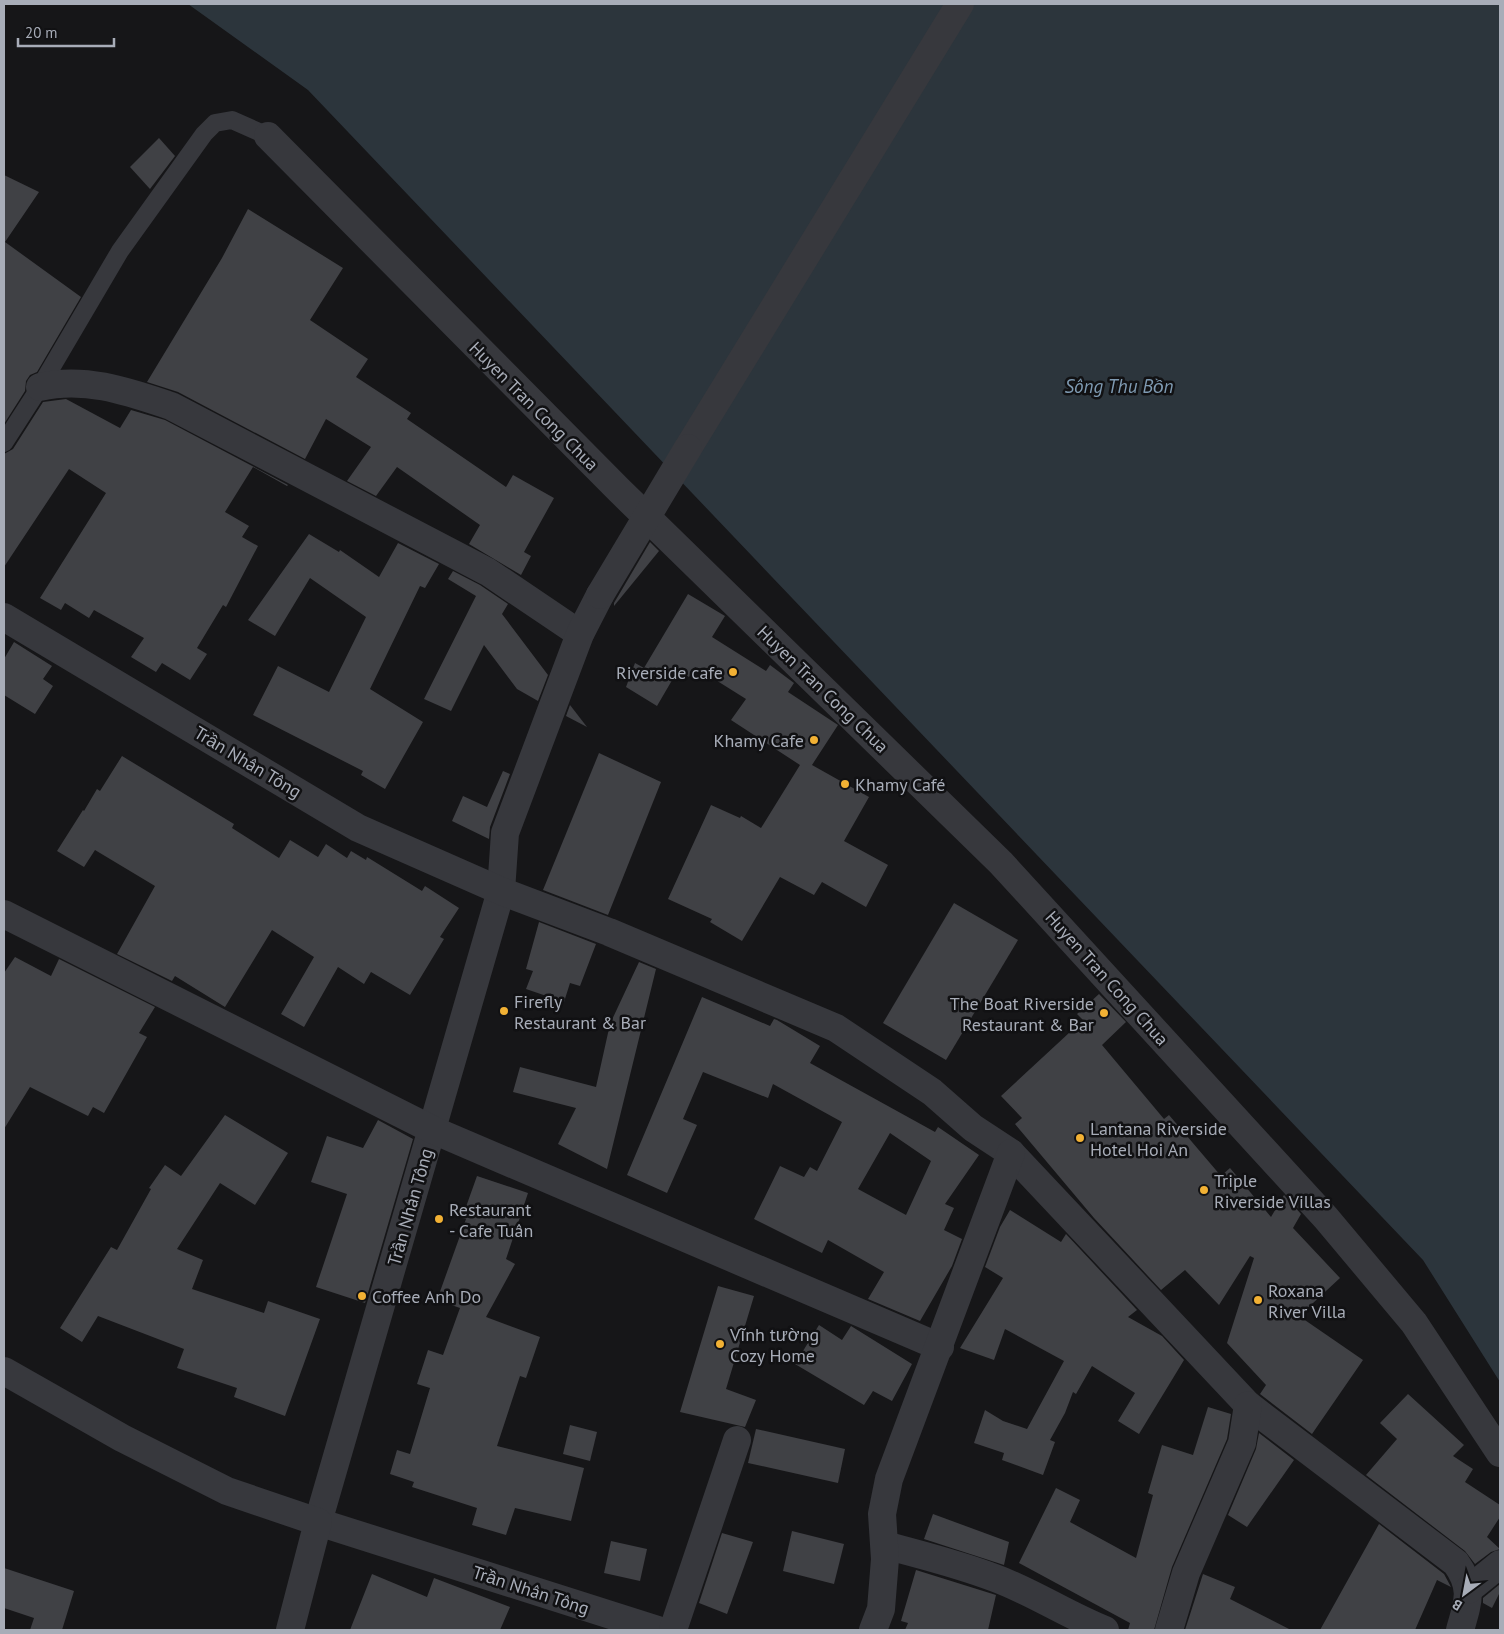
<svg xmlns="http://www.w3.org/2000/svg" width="1504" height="1634" viewBox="0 0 1504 1634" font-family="'PT Sans',sans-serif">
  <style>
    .water { fill: #2c353c }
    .building { fill: #404145; fill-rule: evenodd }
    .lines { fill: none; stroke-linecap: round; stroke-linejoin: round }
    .service { stroke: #37383d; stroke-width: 18 }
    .minor { stroke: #37383d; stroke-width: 28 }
    .tertiary { stroke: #37383d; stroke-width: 28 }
    .minor-bridge { stroke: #37383d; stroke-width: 28 }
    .poi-dot { fill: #f2b134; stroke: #111113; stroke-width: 2 }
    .labels { text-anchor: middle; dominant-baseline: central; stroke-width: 5; stroke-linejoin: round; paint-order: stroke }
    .street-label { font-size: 18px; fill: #a8adb8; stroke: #111113 }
    .poi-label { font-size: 18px; fill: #a8adb8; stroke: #111113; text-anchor: start }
    .water-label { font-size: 19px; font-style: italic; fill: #7f9bb3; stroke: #111113 }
  </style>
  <rect width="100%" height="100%" fill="#161618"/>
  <polygon class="water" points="188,4 1500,4 1500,1382 1423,1260 308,90"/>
  <g class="building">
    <polygon points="159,138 175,156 150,189 130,167"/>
    <polygon points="4,175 39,192 5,242 81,297 37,372 30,375 26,381 25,391 4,424"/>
    <polygon points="248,209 343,268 310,320 368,359 356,377 411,413 407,419 506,487 513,475 554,498 524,552 531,556 521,575 469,544 480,525 397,467 376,496 347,481 371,447 326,419 305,459 178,392 147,382 222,258"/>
    <polygon points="66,399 120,428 131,410 165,420 288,485 287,486 253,467 225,512 249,526 242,537 258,546 226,607 223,605 197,648 207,654 190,680 162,663 156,672 131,657 144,638 94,610 89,618 65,603 61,610 40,598 106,493 69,469 4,567 4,454 13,449 43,402"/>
    <polygon points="309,534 339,552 340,550 379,577 398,543 439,564 425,588 420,586 370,689 423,722 385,789 361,775 363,771 253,715 278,666 329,692 366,617 310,578 275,636 248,620"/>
    <polygon points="650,542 659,551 614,606 614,603"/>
    <polygon points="453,571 480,585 508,604 502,614 548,675 538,701 517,689 484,645 451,711 424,699 476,596 448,579"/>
    <polygon points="688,594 725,616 712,637 766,671 770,665 794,683 788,692 838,725 812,765 869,797 844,841 888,865 866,907 822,882 814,895 780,877 742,941 710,922 712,919 668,899 711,805 740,818 741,816 761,828 800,765 731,720 746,699 695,667 689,677 678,670 657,706 626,687 635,663 644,668"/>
    <polygon points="14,642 52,666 43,679 53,686 35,714 4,695 4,659"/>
    <polygon points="570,705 587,727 566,716"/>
    <polygon points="599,753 661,782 608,915 543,890"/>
    <polygon points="122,756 234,824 232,828 279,858 290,840 318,857 326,844 347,858 351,851 366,860 367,857 422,891 425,886 459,908 440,937 444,939 410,995 371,972 364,984 338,967 304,1027 281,1014 314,957 272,930 225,1007 175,976 172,981 117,954 155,886 95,850 84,867 57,851 83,810 84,811 97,789 100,791"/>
    <polygon points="503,771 510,774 490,827 489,839 452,821 463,796 487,807"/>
    <polygon points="954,903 1018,940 946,1060 883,1023"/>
    <polygon points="539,922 596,944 580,986 570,983 564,1002 526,989 533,971 526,969"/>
    <polygon points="15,957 51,976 59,959 155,1007 139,1033 147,1037 104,1113 93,1107 88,1116 30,1087 4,1129 4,973"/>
    <polygon points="639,962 656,969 607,1169 558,1144 576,1108 513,1092 520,1067 596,1087 610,1024"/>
    <polygon points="1099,994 1126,1022 1102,1045 1164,1119 1169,1115 1221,1176 1230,1168 1271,1217 1284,1195 1301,1214 1293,1228 1340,1278 1299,1316 1363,1360 1312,1434 1260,1394 1266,1385 1227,1343 1254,1258 1250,1256 1219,1305 1185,1270 1161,1290 1094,1218 1015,1124 1022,1118 1001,1096 1083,1020 1077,1014"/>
    <path d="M702 997 770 1026 774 1019 777 1020 820 1046 810 1063 935 1132 938 1127 979 1155 945 1204 954 1208 944 1230 962 1239 952 1266 920 1321 868 1299 884 1272 828 1240 822 1253 754 1219 780 1166 804 1177 810 1167 817 1171 842 1122 773 1084 768 1098 703 1072 683 1119 697 1125 667 1193 627 1175ZM890 1133 931 1161 906 1215 858 1189Z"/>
    <polygon points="225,1115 288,1153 255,1205 220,1183 177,1249 203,1260 192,1289 264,1313 268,1301 320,1319 285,1416 234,1397 237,1388 177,1368 184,1349 98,1316 82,1342 60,1328 111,1247 117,1250 151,1189 149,1188 165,1165 181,1176"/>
    <polygon points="378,1120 413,1139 365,1303 316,1287 347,1194 311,1182 327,1136 363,1148"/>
    <polygon points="477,1176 528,1193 506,1259 515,1264 486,1317 540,1337 526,1378 520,1376 497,1446 584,1468 571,1521 515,1508 506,1535 472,1525 477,1508 412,1487 414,1482 390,1474 397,1450 410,1454 430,1388 417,1384 428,1350 443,1355 460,1308 437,1300 466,1219 462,1218"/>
    <polygon points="1010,1210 1061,1242 1066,1234 1137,1310 1128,1317 1162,1336 1184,1360 1139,1434 1118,1421 1135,1393 1092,1366 1076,1394 1073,1392 1065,1413 1050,1440 1055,1442 1043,1475 1002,1460 1004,1453 974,1443 985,1410 1003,1421 1027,1429 1064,1361 1005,1329 994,1360 960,1348 1003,1278 985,1267 1000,1227"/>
    <polygon points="718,1286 754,1296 726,1389 756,1400 745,1427 680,1412"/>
    <polygon points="819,1325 842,1340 851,1326 912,1364 892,1401 873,1391 864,1405 795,1364"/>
    <polygon points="1408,1394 1464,1445 1453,1456 1473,1469 1465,1482 1500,1505 1500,1517 1487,1537 1500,1549 1491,1552 1475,1564 1465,1551 1366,1475 1397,1439 1380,1423"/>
    <polygon points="1208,1407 1231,1414 1227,1439 1172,1567 1154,1630 1128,1630 1130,1623 1019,1563 1056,1488 1080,1500 1070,1522 1136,1558 1153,1495 1148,1493 1162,1445 1193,1455"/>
    <polygon points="570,1425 597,1432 590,1461 563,1454"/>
    <polygon points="756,1429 845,1449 838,1483 748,1463"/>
    <polygon points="1259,1433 1294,1460 1247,1527 1228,1515 1256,1449"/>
    <polygon points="933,1514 1009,1542 1004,1565 924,1539"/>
    <polygon points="1379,1524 1444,1574 1451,1587 1437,1580 1415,1630 1320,1630"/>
    <polygon points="792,1531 844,1544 834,1584 783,1571"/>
    <polygon points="722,1533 753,1542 727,1614 699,1603"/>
    <polygon points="611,1541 647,1549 640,1581 604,1573"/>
    <polygon points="4,1568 74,1591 62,1630 30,1630 34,1618 4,1608"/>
    <polygon points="916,1570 996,1595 988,1630 905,1630 908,1623 901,1621"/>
    <polygon points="372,1574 427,1597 434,1578 510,1607 500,1630 350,1630"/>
    <polygon points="1203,1574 1235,1587 1230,1599 1291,1630 1185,1630"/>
    <polygon points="1500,1584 1500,1592 1492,1608 1483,1603 1483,1598"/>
  </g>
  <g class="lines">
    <polyline class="service" points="4,443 40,387 120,251 204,134 215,123 232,120 268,136"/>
    <g class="minor">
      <polyline points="268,136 619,490 1001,863 1326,1218 1414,1323 1500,1453"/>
      <path d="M40 387C85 376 129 392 171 406L488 572 580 634"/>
      <polyline points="688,448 960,4"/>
      <polyline points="600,595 580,634 505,833 501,891 318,1522 658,1630"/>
      <path d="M4 617 358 828 501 891 609 932 836 1028 932 1092 973 1128 1011 1153 1248 1405 1456 1563C1474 1588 1468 1602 1460 1630"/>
      <polyline points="4,914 433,1130 940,1347"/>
      <polyline points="4,1371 122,1438 227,1491 318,1522 290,1630"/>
      <path d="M885 1545C921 1555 959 1564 995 1578 1033 1592 1067 1615 1105 1630"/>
      <polyline points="1468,1590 1500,1564"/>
      <polyline points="873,1630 881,1609 885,1559 882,1514 889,1479 1011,1153"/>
      <polyline points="1169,1630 1186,1573 1242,1443 1248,1405"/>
    </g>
    <polyline class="tertiary" points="673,1630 737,1440"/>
    <polyline class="minor-bridge" points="600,595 688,448"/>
  </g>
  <g class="poi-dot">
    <circle cx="733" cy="672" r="5"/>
    <circle cx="814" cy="740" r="5"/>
    <circle cx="845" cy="784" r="5"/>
    <circle cx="504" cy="1011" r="5"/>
    <circle cx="1104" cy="1013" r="5"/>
    <circle cx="1080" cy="1138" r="5"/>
    <circle cx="1204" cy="1190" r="5"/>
    <circle cx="439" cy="1219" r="5"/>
    <circle cx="362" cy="1296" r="5"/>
    <circle cx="1258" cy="1300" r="5"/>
    <circle cx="720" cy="1344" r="5"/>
  </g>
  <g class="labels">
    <g class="street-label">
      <text transform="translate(534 406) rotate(45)">Huyen Tran Cong Chua</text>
      <text transform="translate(823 689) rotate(44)">Huyen Tran Cong Chua</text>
      <text transform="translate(248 762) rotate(31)">Trần Nhân Tông</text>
      <text transform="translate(1107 978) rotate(48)">Huyen Tran Cong Chua</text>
      <text transform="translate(410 1207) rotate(-74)">Trần Nhân Tông</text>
      <text transform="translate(531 1590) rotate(18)">Trần Nhân Tông</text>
    </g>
    <g class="poi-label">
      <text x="723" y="672" text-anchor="end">Riverside cafe</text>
      <text x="804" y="740" text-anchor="end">Khamy Cafe</text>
      <text x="855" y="784">Khamy Café</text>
      <text x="514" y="1001">Firefly<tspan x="514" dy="21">Restaurant &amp; Bar</tspan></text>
      <text x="1094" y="1003" text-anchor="end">The Boat Riverside<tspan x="1094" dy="21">Restaurant &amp; Bar</tspan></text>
      <text x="1090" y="1128">Lantana Riverside<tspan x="1090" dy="21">Hotel Hoi An</tspan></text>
      <text x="1214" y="1180">Triple<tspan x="1214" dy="21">Riverside Villas</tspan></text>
      <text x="449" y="1209">Restaurant<tspan x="449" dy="21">- Cafe Tuân</tspan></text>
      <text x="1268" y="1290">Roxana<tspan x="1268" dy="21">River Villa</tspan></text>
      <text x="372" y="1296">Coffee Anh Do</text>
      <text x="730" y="1334">Vĩnh tường<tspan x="730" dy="21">Cozy Home</tspan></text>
    </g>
    <g class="water-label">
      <text x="1119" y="386">Sông Thu Bồn</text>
    </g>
  </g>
  <rect width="1504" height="1634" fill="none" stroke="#a8adb8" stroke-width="10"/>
  <g transform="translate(1464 1594) rotate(212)" stroke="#111113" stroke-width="4" paint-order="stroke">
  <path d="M0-4L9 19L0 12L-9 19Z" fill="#a8adb8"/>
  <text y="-8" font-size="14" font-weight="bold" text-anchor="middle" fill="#a8adb8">B</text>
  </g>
  <path d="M18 38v8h96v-8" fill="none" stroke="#a8adb8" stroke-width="2.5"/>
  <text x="25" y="38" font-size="15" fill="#a8adb8" stroke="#111113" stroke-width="4" paint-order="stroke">20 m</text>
</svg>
